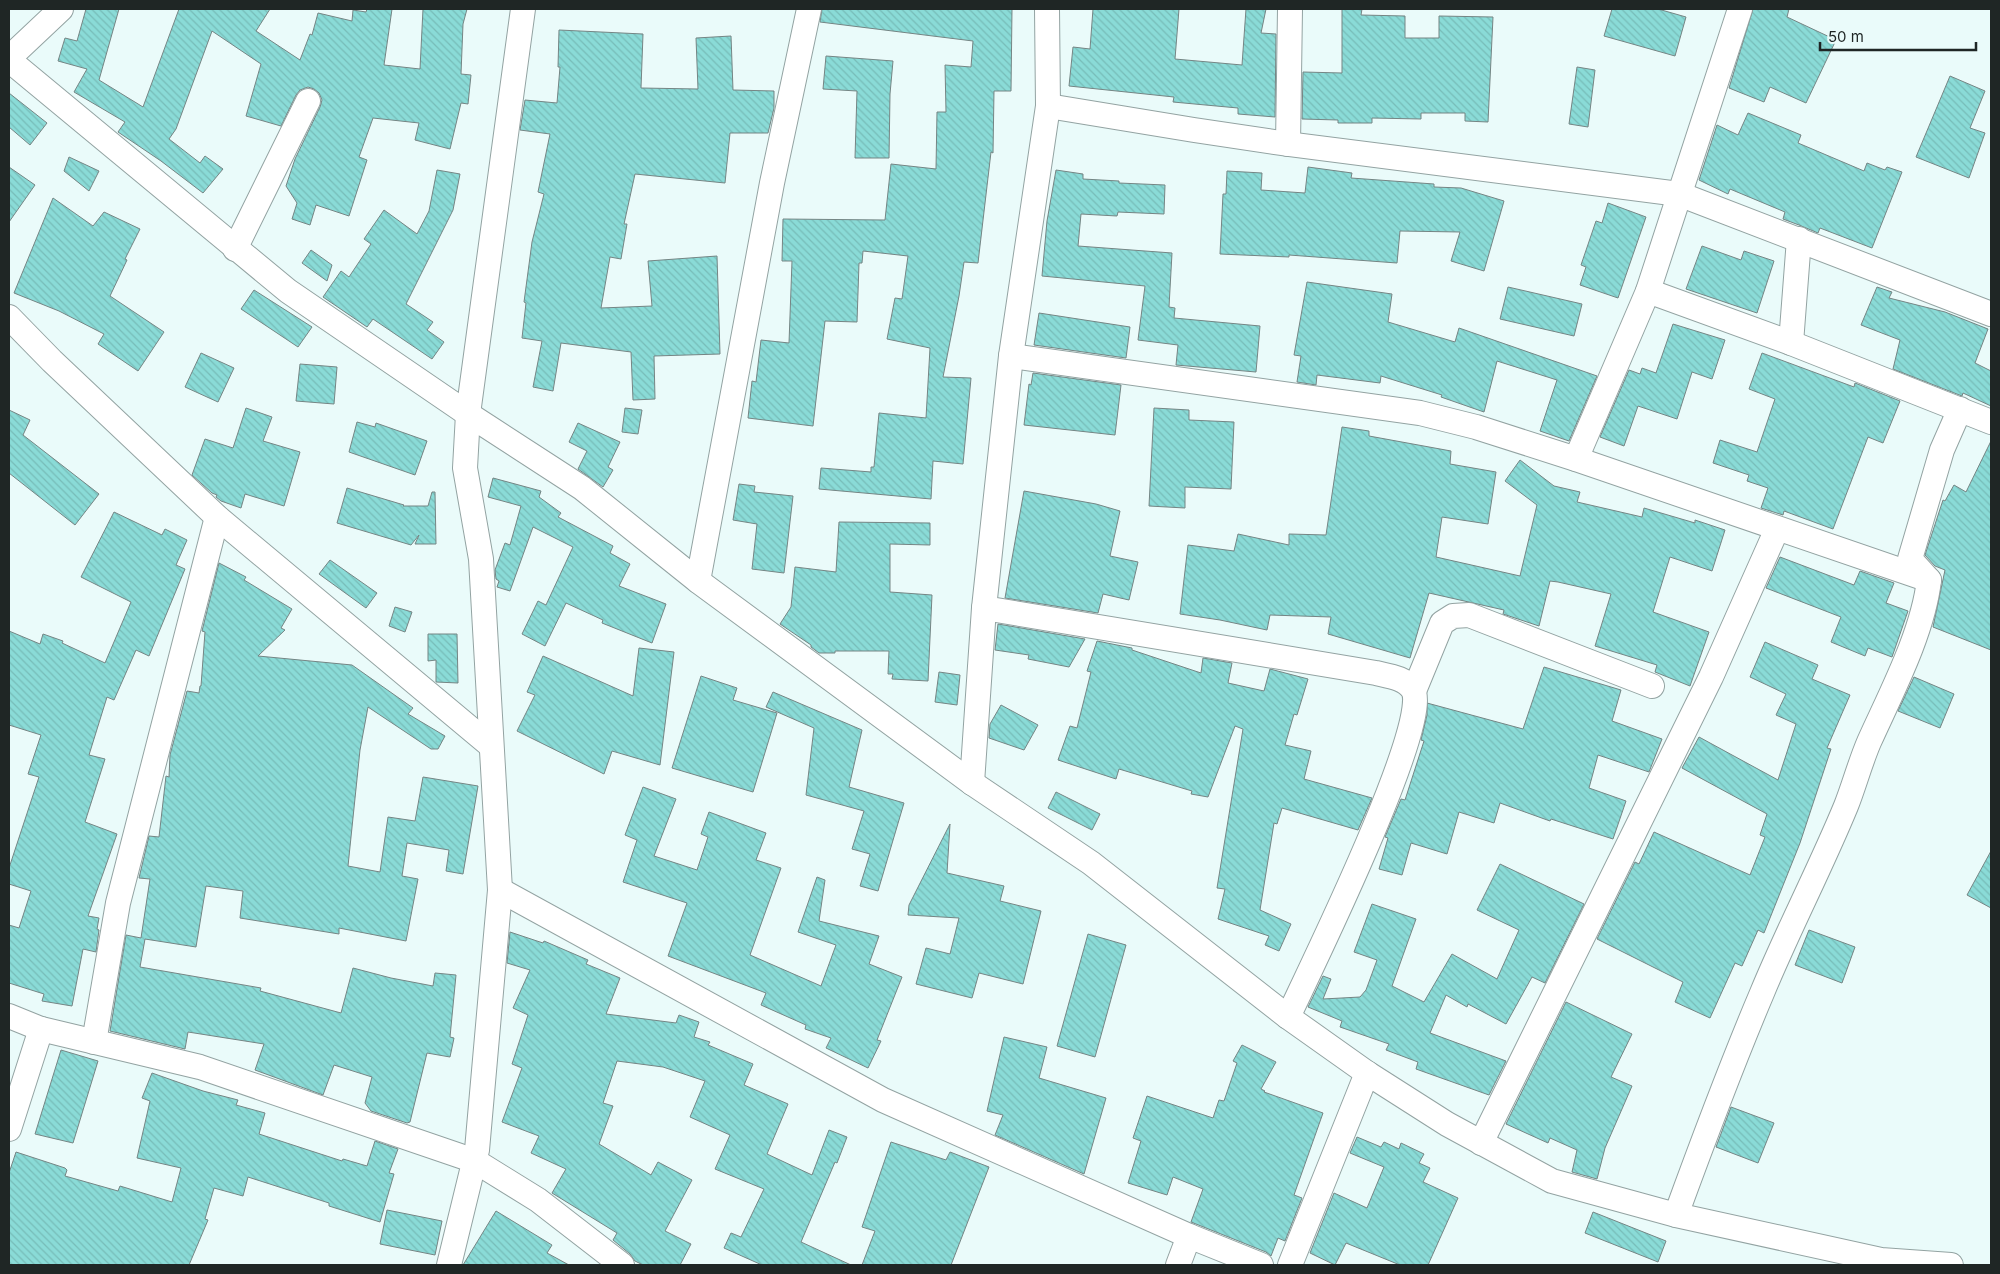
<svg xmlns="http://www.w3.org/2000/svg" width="2000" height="1274" viewBox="0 0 2000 1274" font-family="Inter,sans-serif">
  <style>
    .building { fill: url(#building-back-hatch); stroke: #758584 }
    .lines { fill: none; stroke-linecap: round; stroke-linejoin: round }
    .minor-casing { stroke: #93a3a2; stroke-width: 26 }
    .minor { stroke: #fff; stroke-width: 24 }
  </style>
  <defs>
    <pattern id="building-back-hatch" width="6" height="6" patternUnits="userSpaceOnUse" patternTransform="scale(1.25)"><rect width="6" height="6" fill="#8adbd7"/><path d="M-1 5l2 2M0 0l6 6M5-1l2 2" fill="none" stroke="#77bcb8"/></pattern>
  </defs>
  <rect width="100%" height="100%" fill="#eafbfa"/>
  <g class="building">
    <polygon points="86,9 119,9 99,80 143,107 179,9 270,9 256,31 300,60 310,34 312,35 318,13 352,21 353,10 366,12 367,9 392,9 384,65 420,69 423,9 467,9 463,24 461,74 471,75 468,104 461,103 450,149 415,140 419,123 373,118 359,157 367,160 349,216 316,205 310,225 292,219 297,203 286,186 295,159 320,107 322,100 319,93 314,89 308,87 300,90 296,95 281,126 246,116 261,64 212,31 176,129 169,139 200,163 205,156 223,169 203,193 161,161 118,132 125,122 74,92 87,69 58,61 65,38 77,41"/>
    <polygon points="822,9 1012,9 1011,91 994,91 993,153 991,152 978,263 964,262 959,296 943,377 971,378 963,464 933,461 931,499 819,489 821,468 871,472 871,467 874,467 879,413 926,418 930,348 887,339 895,298 902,299 908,256 863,251 862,263 859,263 857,322 825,321 813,426 748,418 752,381 756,382 761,340 789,343 792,261 782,261 783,219 885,220 891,164 936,169 937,112 946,112 945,65 971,67 973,41 820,22"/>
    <polygon points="1093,9 1179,9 1175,59 1242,65 1246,9 1266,9 1261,33 1276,34 1275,117 1238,114 1238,108 1173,102 1174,97 1069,86 1073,47 1090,49"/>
    <polygon points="1342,9 1362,9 1361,15 1405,16 1405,38 1439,38 1439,16 1493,17 1488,122 1465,121 1465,113 1421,113 1421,119 1372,118 1372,123 1338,123 1338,120 1302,119 1303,72 1342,73"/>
    <polygon points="1612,9 1658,9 1686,17 1675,56 1604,36"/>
    <polygon points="1753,9 1789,9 1787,17 1836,40 1806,103 1770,87 1764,102 1729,88"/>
    <polygon points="559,30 643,34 641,88 698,89 696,38 731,36 733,90 774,91 774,108 768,133 730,133 725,183 635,174 624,224 627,224 621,259 610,257 601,308 652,306 648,261 717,256 720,354 654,356 655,399 633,400 631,352 561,343 553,391 533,387 542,341 522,338 526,303 524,302 532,242 544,194 538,192 550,134 520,130 525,100 557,103 560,67 558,67"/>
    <polygon points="826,56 893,61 890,94 889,158 855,158 857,91 823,89"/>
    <polygon points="1577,67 1595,70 1588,127 1569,124"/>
    <polygon points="1950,76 1985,91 1970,128 1985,133 1969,178 1916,157"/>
    <polygon points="9,93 47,123 30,145 9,127"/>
    <polygon points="1748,113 1801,135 1798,143 1864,171 1867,163 1885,170 1887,167 1902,172 1872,248 1820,228 1818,233 1799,225 1783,219 1785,212 1730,189 1728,194 1699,180 1717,125 1738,135"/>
    <polygon points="69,157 99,171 89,191 64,171"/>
    <polygon points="9,167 35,185 9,222"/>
    <polygon points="1308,167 1352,173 1351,178 1434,184 1434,187 1461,188 1504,201 1484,271 1451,261 1460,232 1400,231 1397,263 1289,255 1289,257 1220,254 1223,194 1226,194 1227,171 1262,173 1261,190 1305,193"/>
    <polygon points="437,170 460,174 453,210 406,304 433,322 427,330 444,342 432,359 373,319 367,327 323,297 341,271 349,277 371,244 364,239 384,210 417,234 429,211"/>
    <polygon points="1056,170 1083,174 1083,179 1119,181 1119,183 1165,185 1164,214 1118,212 1117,216 1081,214 1078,246 1172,253 1169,307 1175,308 1174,318 1260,326 1256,372 1176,365 1178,345 1138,340 1145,286 1042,276 1047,221"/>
    <polygon points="53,198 93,226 104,212 140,229 125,259 127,260 110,296 164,332 138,371 98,344 104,334 59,311 14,293"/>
    <polygon points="1608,203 1646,217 1618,298 1580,285 1586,267 1581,265 1596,221 1602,223"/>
    <polygon points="1702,246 1741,260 1744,251 1774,261 1757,313 1686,289"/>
    <polygon points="311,250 332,265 327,281 302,263"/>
    <polygon points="1307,282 1392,294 1388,322 1455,342 1459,328 1597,376 1569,441 1540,431 1557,380 1497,361 1484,412 1441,397 1442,395 1381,376 1380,383 1317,375 1316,385 1297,382 1301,356 1294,355"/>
    <polygon points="1508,287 1582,304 1574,336 1500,319"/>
    <polygon points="1877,287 1892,292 1889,298 1945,312 1988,329 1975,363 1991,371 1991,406 1963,393 1962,396 1893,369 1900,340 1861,325"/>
    <polygon points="254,290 312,327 298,347 241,309"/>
    <polygon points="1039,313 1130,327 1126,358 1034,345"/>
    <polygon points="1673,324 1725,340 1712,379 1692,372 1677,419 1638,406 1624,446 1600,437 1629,370 1640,374 1642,368 1656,373"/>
    <polygon points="201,353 234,368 218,402 185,387"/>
    <polygon points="1762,353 1854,387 1855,383 1900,401 1883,443 1868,437 1833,529 1784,511 1783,515 1761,508 1768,488 1747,481 1749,475 1713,463 1720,440 1757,452 1775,399 1749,389"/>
    <polygon points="300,364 337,367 334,404 296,401"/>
    <polygon points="1033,373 1121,385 1115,435 1024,425 1029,384 1031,385"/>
    <polygon points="246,408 272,417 263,441 300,452 284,506 245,494 241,508 221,501 216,497 217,495 212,493 192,475 205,439 233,448"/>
    <polygon points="625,408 642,410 638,434 622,432"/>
    <polygon points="1154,408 1189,410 1189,420 1234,422 1231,489 1185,487 1185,508 1149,506"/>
    <polygon points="9,410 30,420 23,435 99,494 75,525 9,473"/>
    <polygon points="357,422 375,427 376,423 427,441 415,475 349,452"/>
    <polygon points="578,423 620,442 608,467 613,470 603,487 578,469 587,451 569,442"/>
    <polygon points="1342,427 1369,431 1369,436 1451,451 1450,464 1496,472 1488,524 1442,517 1436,557 1520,576 1537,505 1505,481 1520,460 1554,486 1580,492 1577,502 1642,517 1644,508 1695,523 1695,520 1725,530 1712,571 1670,557 1653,612 1709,632 1690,686 1655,672 1657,665 1595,646 1611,594 1558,582 1550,581 1539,626 1503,614 1504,610 1429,593 1410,658 1328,634 1331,617 1270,615 1267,630 1220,620 1180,614 1188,545 1234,551 1238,534 1289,545 1289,534 1326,535"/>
    <polygon points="1991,441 1991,650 1933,627 1945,570 1935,566 1925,555 1943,500 1945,501 1954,485 1966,492"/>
    <polygon points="493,478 541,491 539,497 561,513 558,517 613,546 610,553 630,564 619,586 666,604 652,643 602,623 603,620 566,603 545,646 522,634 538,601 546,605 573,547 533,527 510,591 497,587 499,581 496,579 495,570 505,543 510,545 521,506 488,497"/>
    <polygon points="739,484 755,486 754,492 793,496 784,573 752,569 757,524 733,520"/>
    <polygon points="347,488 404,505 403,506 428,506 432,492 435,492 436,544 415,544 419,535 411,545 337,523"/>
    <polygon points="1024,491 1096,504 1120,511 1110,556 1138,562 1129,600 1103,594 1098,613 1005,598"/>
    <polygon points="114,512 162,535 165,529 187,540 176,565 185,569 149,656 136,650 114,700 107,697 89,755 105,759 85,822 117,834 88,916 99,918 97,929 99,930 96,952 83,949 72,1006 42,1001 44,994 9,983 9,925 19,928 31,891 9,884 9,868 39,777 28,774 41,735 9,725 9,631 40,644 43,634 63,641 62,643 105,663 131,602 81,577"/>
    <polygon points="839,522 930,523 930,545 890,544 890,592 932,595 928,681 892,679 893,674 888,674 889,651 835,651 835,653 819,653 811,647 811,645 780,624 791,607 795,567 836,572"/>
    <polygon points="1780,557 1854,585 1860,571 1894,583 1886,603 1908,611 1892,657 1868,648 1865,656 1831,642 1841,617 1766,588"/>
    <polygon points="330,560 377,593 366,608 319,574"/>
    <polygon points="219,563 246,577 244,580 292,609 281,628 285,630 258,656 352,665 413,708 408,714 445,736 438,749 431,749 368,707 360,750 348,866 380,872 388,817 415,821 423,777 478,786 463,874 446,871 449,850 407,843 402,876 418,879 406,941 339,928 339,934 240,918 243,891 206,886 196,947 145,939 140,967 261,988 260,991 341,1013 353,968 391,978 433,986 435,973 456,975 450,1037 454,1038 450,1057 427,1053 410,1122 407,1123 371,1111 365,1103 372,1077 334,1065 323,1095 255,1070 264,1044 188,1032 185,1049 110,1031 126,935 141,938 150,879 139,878 149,836 159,837 166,776 169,777 170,755 187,691 199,693 200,686 201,686 205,632 202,631"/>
    <polygon points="395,607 412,612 405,632 389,626"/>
    <polygon points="998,624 1085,639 1069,667 1028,659 1029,655 995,650"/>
    <polygon points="428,634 457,634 458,683 436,682 436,660 428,661"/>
    <polygon points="1097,641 1132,648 1132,650 1201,673 1203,658 1232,663 1228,683 1264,691 1270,669 1308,679 1297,715 1294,714 1285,745 1311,751 1304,779 1372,798 1358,830 1282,808 1277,824 1274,823 1260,910 1291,924 1279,951 1265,945 1269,936 1218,919 1225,889 1217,888 1243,729 1235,726 1208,797 1191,794 1192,791 1119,769 1116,779 1058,760 1070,726 1077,728 1091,672 1087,671"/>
    <polygon points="1765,642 1818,665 1812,679 1850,695 1827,748 1831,749 1800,843 1764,933 1758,930 1742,966 1735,963 1710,1018 1675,1002 1683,982 1597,939 1635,862 1639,864 1654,832 1750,875 1765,837 1760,835 1767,814 1682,768 1699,737 1778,780 1796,724 1776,715 1786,694 1750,677"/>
    <polygon points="639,648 674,652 660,765 612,751 604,774 517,731 535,695 527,692 543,656 633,696"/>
    <polygon points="1544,667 1621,690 1612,721 1662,739 1649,772 1598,755 1589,788 1626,801 1613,839 1551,819 1550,821 1500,803 1494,823 1459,812 1447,854 1411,843 1402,875 1379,869 1388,838 1385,837 1401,799 1405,800 1424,741 1421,740 1427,715 1427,703 1523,729"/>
    <polygon points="939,672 960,675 957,705 935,702"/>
    <polygon points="701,676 737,688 733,700 777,713 753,792 672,768"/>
    <polygon points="1914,677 1954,694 1940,728 1898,711"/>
    <polygon points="773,692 862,730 849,787 904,803 878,891 860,886 870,854 852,849 864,811 806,795 814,728 766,707"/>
    <polygon points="1001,705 1038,725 1024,750 989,738 990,724"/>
    <polygon points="643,787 676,799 654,856 697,870 708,837 701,834 709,812 766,833 756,860 781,868 750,955 821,986 836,945 798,932 817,877 825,880 819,921 879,936 869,964 902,977 877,1040 881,1041 868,1068 826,1048 831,1038 805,1029 806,1025 761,1005 766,993 668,956 687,903 623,882 637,840 625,835"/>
    <polygon points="1056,792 1100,814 1092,830 1048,808"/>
    <polygon points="950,824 947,873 1004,886 1000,901 1041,911 1023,984 979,973 972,998 916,984 926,948 950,954 959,918 908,915 909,905"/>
    <polygon points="1991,851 1991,908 1967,895"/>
    <polygon points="1500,864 1584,904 1545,983 1532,977 1506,1024 1468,1004 1467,1007 1446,995 1430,1033 1506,1061 1489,1095 1416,1069 1418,1062 1386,1050 1389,1044 1340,1027 1342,1021 1308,1007 1323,976 1331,979 1323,999 1360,997 1366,990 1377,960 1354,952 1372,904 1416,919 1392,986 1424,1002 1452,954 1497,979 1519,930 1477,910"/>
    <polygon points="1809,930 1855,947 1842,983 1795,965"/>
    <polygon points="510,932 543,943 544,941 588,960 586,964 620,978 606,1014 676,1023 679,1015 699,1022 694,1037 710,1042 708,1045 753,1064 744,1085 788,1104 767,1154 812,1175 829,1130 847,1137 837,1163 835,1162 801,1242 851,1265 762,1265 724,1248 731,1233 741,1237 764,1189 715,1169 730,1135 690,1117 705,1081 663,1067 617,1061 603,1103 613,1106 599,1144 651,1175 658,1162 692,1180 665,1231 691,1244 680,1265 643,1265 635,1261 630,1254 613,1240 617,1233 552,1193 566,1169 531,1153 539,1136 502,1122 522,1068 512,1064 528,1015 513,1008 530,970 507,963"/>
    <polygon points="1088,934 1126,945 1095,1057 1057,1046"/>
    <polygon points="1566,1002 1632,1034 1611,1077 1632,1086 1605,1148 1597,1179 1572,1172 1577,1150 1550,1138 1548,1143 1506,1124"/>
    <polygon points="1004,1037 1047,1047 1039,1078 1106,1098 1084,1174 995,1135 1003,1115 987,1111"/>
    <polygon points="1242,1045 1276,1062 1261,1089 1265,1091 1264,1092 1323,1113 1294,1195 1302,1198 1285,1241 1278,1238 1271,1256 1266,1252 1191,1222 1203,1189 1173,1177 1167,1195 1128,1183 1141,1141 1133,1138 1147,1096 1213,1118 1219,1100 1224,1101 1237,1063 1233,1061"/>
    <polygon points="61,1050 98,1061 73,1143 35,1134"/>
    <polygon points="152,1073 203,1091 238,1100 236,1105 265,1113 259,1134 342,1161 343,1159 367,1166 375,1141 398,1149 389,1173 394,1174 380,1222 329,1206 329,1203 248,1177 243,1196 214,1188 205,1219 208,1220 189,1265 9,1265 9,1173 16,1152 65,1168 67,1170 65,1176 118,1191 120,1186 172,1202 181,1168 137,1158 150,1101 142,1098"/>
    <polygon points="1731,1107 1774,1123 1758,1163 1716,1147"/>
    <polygon points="1357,1137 1381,1147 1384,1142 1399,1149 1401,1143 1424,1154 1419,1163 1430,1168 1423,1182 1458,1198 1428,1265 1400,1265 1346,1243 1335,1265 1310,1253 1334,1193 1367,1208 1384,1167 1350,1153"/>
    <polygon points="891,1142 946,1160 950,1152 989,1167 951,1265 862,1265 875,1231 862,1227"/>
    <polygon points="387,1210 442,1221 435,1255 380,1244"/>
    <polygon points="496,1211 552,1245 547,1253 569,1265 463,1265"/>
    <polygon points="1593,1212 1666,1241 1658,1262 1585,1233"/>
  </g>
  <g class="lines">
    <defs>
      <g id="minor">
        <polyline points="9,58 61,9"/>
        <polyline points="9,60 288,291 468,414 582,488 698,581 972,783 1091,863 1288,1017 1367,1073 1447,1124 1552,1181 1676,1215 1881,1260 1951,1265"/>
        <polyline points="1048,106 1194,130 1288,144 1679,194 1991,314"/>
        <polyline points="1288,144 1290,9"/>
        <polyline points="235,249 308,101"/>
        <polyline points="1648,291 1791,343 1991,422"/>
        <polyline points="9,317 52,361 217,517 490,745"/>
        <polyline points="1791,343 1799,239"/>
        <polyline points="1011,356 1420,413 1476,427 1576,459 1929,580"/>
        <polyline points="1576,459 1648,291 1740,9"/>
        <polyline points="698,581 772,183 809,9"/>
        <path d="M984 608 1376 673C1389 676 1406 678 1413 690 1432 722 1309 972 1288 1017"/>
        <polyline points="1414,691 1442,623 1453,616 1469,615 1652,686"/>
        <polyline points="972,783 984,608 1011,356 1048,106 1047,9"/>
        <polyline points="500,890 883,1100 1189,1236 1261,1265"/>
        <polyline points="9,1016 41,1029 200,1067 475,1161 538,1200 622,1265"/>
        <polyline points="94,1042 118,903 217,517"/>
        <polyline points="9,1129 41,1029"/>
        <polyline points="1481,1143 1711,677 1777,529"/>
        <path d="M1676 1215C1703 1141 1731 1066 1762 993 1788 930 1820 869 1846 806 1854 786 1860 763 1869 742 1891 693 1923 633 1929 580L1910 559 1942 450 1960 409"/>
        <polyline points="449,1265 477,1150 500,890 481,559 465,468 468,414 523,9"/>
        <polyline points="1178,1265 1189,1236"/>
        <polyline points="1290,1265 1367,1073"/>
      </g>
    </defs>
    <use href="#minor" class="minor-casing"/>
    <use href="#minor" class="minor"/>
  </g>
  <rect width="2000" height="1274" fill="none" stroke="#1f2625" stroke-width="20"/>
  <path d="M1820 42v8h156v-8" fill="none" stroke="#1f2625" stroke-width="2.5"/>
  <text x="1828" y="42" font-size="15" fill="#1f2625" stroke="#eafbfa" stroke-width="4" paint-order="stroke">50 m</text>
</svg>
